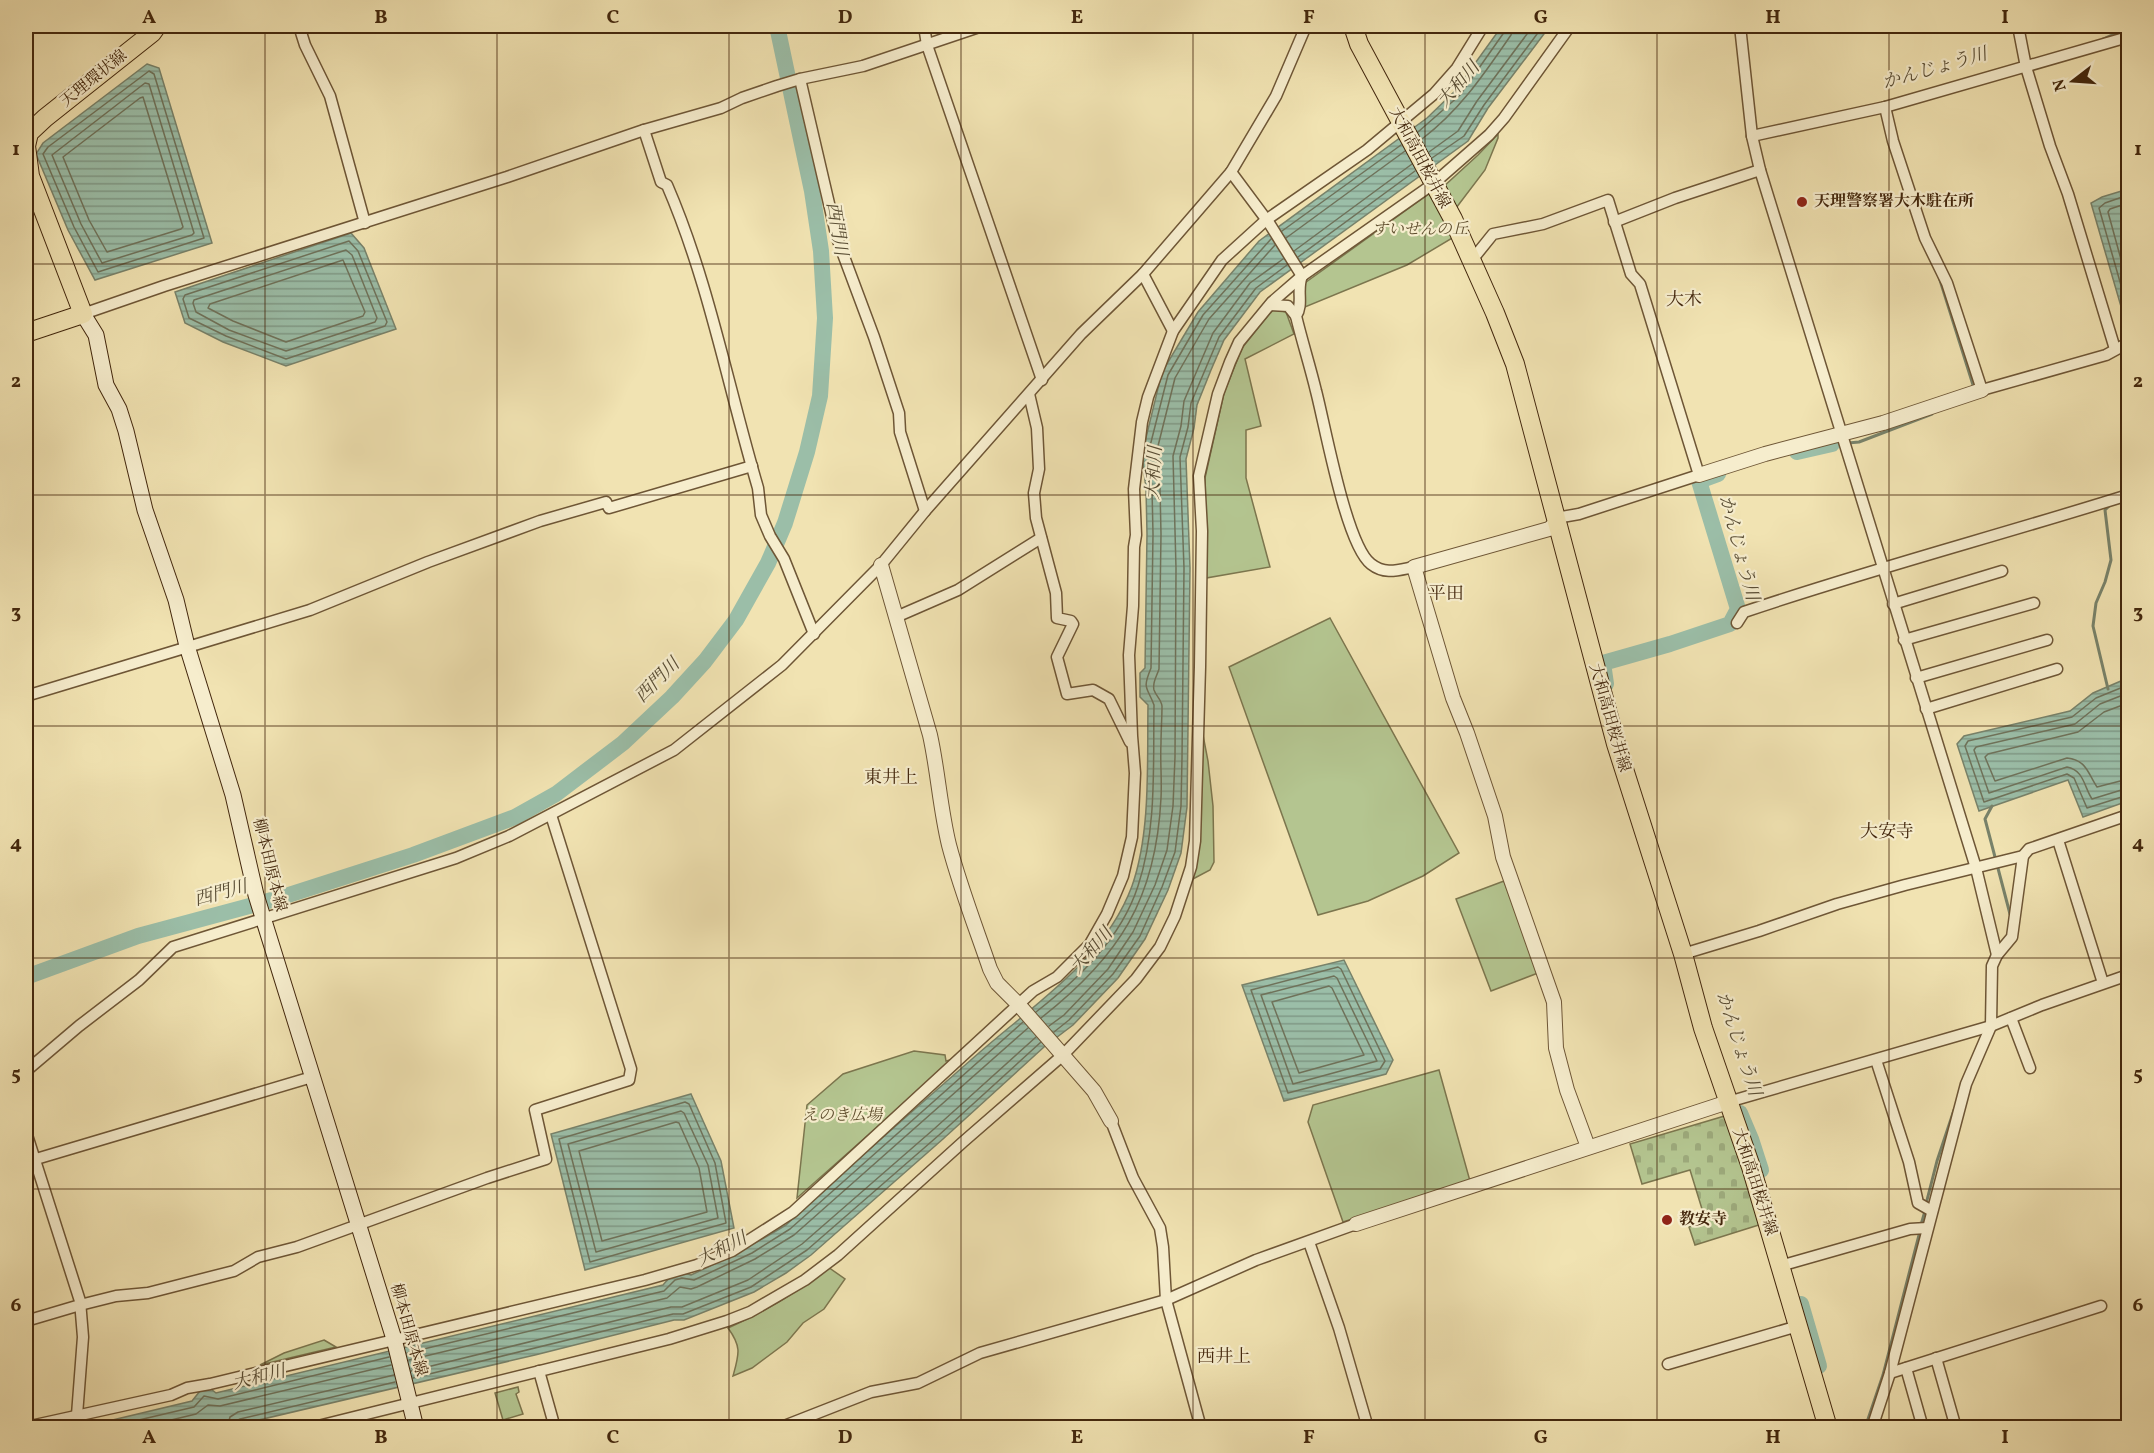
<svg xmlns="http://www.w3.org/2000/svg" width="2154" height="1453" viewBox="0 0 2154 1453" font-family="Vollkorn,'Noto Serif JP',serif">
  <style>
    .cemetery { fill: url(#cemetery-stones); stroke: #7c764e; stroke-width: 1.5 }
    .green { fill: #b4c590; stroke: #7c764e; stroke-width: 1.5 }
    .water { fill: url(#water-rules); stroke: #78826a; stroke-width: 1.5 }
    .lines { fill: none; stroke-linecap: round; stroke-linejoin: round }
    .shore { stroke: #6f725a; stroke-width: 1.5 }
    .stream { stroke: #78826a; stroke-width: 3 }
    .river { stroke: #9bbea8; stroke-width: 16 }
    .minor-casing { stroke: #6e5636; stroke-width: 13 }
    .tertiary-casing { stroke: #6e5636; stroke-width: 16 }
    .secondary-casing { stroke: #43270d; stroke-width: 17 }
    .primary-casing { stroke: #43270d; stroke-width: 20 }
    .minor { stroke: #f6edcd; stroke-width: 10 }
    .tertiary { stroke: #f6edcd; stroke-width: 14 }
    .secondary { stroke: #f6edcd; stroke-width: 15 }
    .primary { stroke: #f1e3b2; stroke-width: 18 }
    .grid { fill: none; stroke: #43270d; stroke-width: 1.5; stroke-opacity: 0.55 }
    .poi-dot { fill: #8f2418; stroke: #f6edcd; stroke-width: 2 }
    .labels { text-anchor: middle; dominant-baseline: central; stroke-width: 4.5; stroke-linejoin: round; paint-order: stroke }
    .street-label { font-size: 16px; fill: #43270d; stroke: #f6edcd }
    .poi-label { font-size: 16px; font-weight: bold; fill: #43270d; stroke: #f6edcd; text-anchor: start }
    .park-label { font-size: 16px; font-style: italic; fill: #5f4e2e; stroke: #f6edcd }
    .water-label { font-size: 18px; font-style: italic; fill: #594d34; stroke: #f6edcd }
    .neighbourhood-label { font-size: 18px; fill: #43270d; stroke: #f6edcd }
    .neatline { fill: none; stroke: #43270d; stroke-width: 2 }
    .grid-label { font-size: 20px; text-anchor: middle; font-weight: bold; fill: #43270d }
  </style>
  <defs>
    <pattern id="cemetery-stones" width="16" height="16" patternUnits="userSpaceOnUse" patternTransform="scale(1.5)"><rect width="16" height="16" fill="#b4c590"/><path d="M2 7V4a2 2 0 0 1 4 0v3zM10 15v-3a2 2 0 0 1 4 0v3z" fill="#9ca97b"/></pattern>
    <pattern id="water-rules" width="6" height="5" patternUnits="userSpaceOnUse" patternTransform="scale(1.5)"><rect width="6" height="5" fill="#9bbea8"/><path d="M0 2.5h6" fill="none" stroke="#809a87"/></pattern>
  </defs>
  <rect width="100%" height="100%" fill="#f1e3b2"/>
  <filter id="stains"><feTurbulence type="fractalNoise" baseFrequency=".00333" numOctaves="4"/><feColorMatrix values="0 0 0 0 .2 0 0 0 0 .09 0 0 0 0 .02 0 0 0 .5 -.17"/></filter>
  <radialGradient id="worn" r=".72"><stop offset=".6" stop-color="#630" stop-opacity="0"/><stop offset="1" stop-color="#630" stop-opacity=".3"/></radialGradient>
  <polygon class="cemetery" points="1728,1115 1762,1224 1695,1245 1689,1227 1706,1222 1690,1170 1642,1184 1630,1144"/>
  <g class="green">
    <polygon points="1498,134 1498,138 1485,170 1453,212 1441,189 1478,155"/>
    <polygon points="1430,193 1454,237 1407,265 1305,307 1302,285"/>
    <polygon points="1273,309 1286,312 1294,334 1245,359 1261,426 1246,430 1246,478 1270,567 1206,578 1205,478 1224,393 1242,348"/>
    <polygon points="1330,618 1459,853 1423,876 1368,901 1318,915 1229,667"/>
    <polygon points="1203,735 1208,761 1213,806 1214,862 1210,870 1191,880 1198,848"/>
    <polygon points="1504,881 1538,973 1491,991 1456,899"/>
    <polygon points="914,1051 945,1055 946,1061 954,1059 797,1198 807,1105 843,1074"/>
    <polygon points="1439,1070 1470,1181 1343,1222 1308,1122 1313,1105"/>
    <path d="M828 1267 845 1279 824 1309 803 1323 787 1342 752 1368 733 1376C739 1354 742 1347 728 1328 764 1312 798 1293 828 1267Z"/>
    <polygon points="324,1340 336,1347 260,1365 284,1353"/>
    <polygon points="518,1387 519,1392 516,1394 523,1414 503,1420 495,1393"/>
  </g>
  <g class="water">
    <path d="M1502 26H1550L1488 108 1468 141 1260 292 1224 340 1211 370 1197 405 1194 428 1186 459 1190 568 1187 807 1181 853 1168 890 1145 939 1118 978 1073 1025 1044 1047 943 1139 811 1255 786 1273 754 1292 684 1320H674L535 1355 229 1427 79 1428 192 1401 200 1391 211 1389 216 1393 663 1285C672 1274 678 1270 691 1275 724 1260 755 1244 786 1225 849 1166 915 1109 980 1052 1036 1003 1105 959 1132 886 1151 832 1147 762 1148 705L1140 697V673L1145 668 1147 534 1146 489 1142 454 1162 372 1198 312 1259 241 1427 118 1455 91Z"/>
    <polygon points="147,64 159,68 212,243 95,280 68,230 36,154 43,143"/>
    <polygon points="2128,189 2128,320 2122,310 2091,203 2102,197"/>
    <polygon points="351,233 364,248 396,329 286,366 223,342 185,323 175,292"/>
    <polygon points="2128,678 2128,801 2083,817 2068,780 1979,811 1957,744 1964,736 2070,711 2093,693"/>
    <polygon points="1344,960 1393,1060 1386,1074 1284,1101 1242,985"/>
    <polygon points="691,1094 721,1161 734,1228 585,1270 551,1134"/>
  </g>
  <g class="lines">
    <g class="shore">
      <polygon points="149,71 154,74 204,238 98,272 74,227 43,154 48,147"/>
      <polygon points="145,83 149,84 194,233 192,235 102,263 81,224 52,155"/>
      <polygon points="143,97 183,227 181,229 107,252 89,220 63,157 140,98"/>
      <polyline points="1418,132 1460,95 1505,31 1506,26"/>
      <path d="M1422 139C1461 109 1484 74 1511 35L1514 26"/>
      <polyline points="1429,152 1458,131 1477,101 1533,26"/>
      <polyline points="1432,158 1464,136 1484,105 1543,26"/>
      <polyline points="2128,195 2105,203 2099,208 2128,310"/>
      <polyline points="2128,203 2110,209 2108,212 2128,285"/>
      <polyline points="1282,231 1401,145"/>
      <polyline points="1286,238 1405,151"/>
      <polygon points="349,241 358,251 387,322 385,326 286,359 226,336 189,318 183,299 185,295"/>
      <polygon points="346,250 352,255 377,318 375,322 286,351 229,330 196,312 193,303 194,300"/>
      <polyline points="1294,251 1412,164"/>
      <polyline points="1298,257 1415,171"/>
      <polygon points="343,260 365,312 363,316 286,342 233,321 208,308 210,304"/>
      <polyline points="2128,685 2096,698 2072,717 1968,741 1965,746 1984,802 2067,774 2074,778 2087,808 2128,795"/>
      <path d="M2128 693 2100 704 2075 724 1976 747 1974 750 1989 793 2067 767C2084 770 2084 787 2092 799L2128 788"/>
      <path d="M2128 703 2104 712 2078 732 1988 754 1985 757 1995 781 2067 758C2087 760 2088 774 2097 787L2128 779"/>
      <polygon points="1338,967 1341,969 1385,1061 1380,1069 1288,1093 1251,990"/>
      <polygon points="1334,976 1337,978 1377,1061 1293,1084 1261,995"/>
      <polygon points="1329,986 1332,988 1364,1055 1299,1073 1272,1002"/>
      <path d="M1036 1012C1078 979 1121 939 1138 886 1157 829 1153 765 1154 705 1147 686 1142 690 1151 668L1153 534 1152 488 1148 454 1168 375 1203 315 1271 239"/>
      <path d="M1041 1018C1120 956 1156 899 1161 798 1162 779 1160 761 1161 743 1161 731 1162 718 1162 706 1161 699 1156 696 1154 690 1152 682 1157 676 1159 669L1161 534 1160 488 1156 454 1175 378 1209 319 1275 245"/>
      <polyline points="1049,1026 1064,1015 1108,969 1133,932 1155,885 1167,850 1173,806 1175,757 1176,568 1173,456 1181,426 1184,401 1213,333 1250,283 1283,259"/>
      <polyline points="1054,1032 1069,1020 1113,974 1140,936 1162,887 1175,852 1181,806 1182,758 1184,568 1180,457 1188,427 1191,403 1219,337 1256,288 1287,265"/>
      <polygon points="685,1102 689,1104 715,1163 726,1223 590,1262 559,1139"/>
      <polygon points="681,1111 684,1113 708,1165 718,1218 596,1252 568,1144"/>
      <polygon points="676,1122 679,1123 699,1168 707,1212 602,1241 579,1151"/>
      <polyline points="407,1353 664,1291 675,1280 682,1278 694,1280 752,1253 790,1229 1023,1022"/>
      <polyline points="409,1360 667,1298 680,1287 691,1289 697,1287 755,1259 794,1235 1028,1028"/>
      <polyline points="411,1371 671,1307 682,1307 748,1280 802,1244 934,1129 1036,1037"/>
      <polyline points="413,1378 673,1314 683,1314 751,1287 807,1250 939,1135 1041,1042"/>
      <polyline points="105,1428 194,1407 204,1396 218,1399 389,1357"/>
      <polyline points="138,1428 196,1414 208,1405 220,1406 391,1365"/>
      <polyline points="227,1428 230,1417 238,1412 394,1375"/>
      <polyline points="235,1428 235,1422 240,1419 395,1382"/>
    </g>
    <g class="stream">
      <polyline points="2103,39 2128,28"/>
      <polyline points="1939,277 1974,388"/>
      <polyline points="1848,443 1859,442 1932,414"/>
      <polyline points="1832,444 1841,443"/>
      <polyline points="2108,689 2093,626 2096,603 2105,582 2111,560 2105,510 2110,505"/>
      <polyline points="1992,806 1985,819 2010,914"/>
      <polyline points="1926,1204 1937,1161 1954,1110"/>
      <polyline points="1921,1225 1925,1211"/>
      <polyline points="1865,1428 1883,1375 1920,1231"/>
    </g>
    <g class="river">
      <polyline points="1797,452 1832,444"/>
      <polyline points="1606,684 1603,663 1670,644 1730,624 1738,609 1699,481 1718,474"/>
      <polyline points="26,977 138,936 279,898 413,855 515,817 556,794 623,743 672,697 705,661 736,620 768,563 785,523 807,452 820,396 825,318 821,251 812,191 777,26"/>
      <polyline points="1740,1113 1751,1139 1761,1170"/>
      <polyline points="1801,1304 1819,1366"/>
    </g>
    <defs>
      <g id="minor">
        <polyline points="299,26 305,45 330,96 365,223"/>
        <polyline points="924,26 927,45 1042,380"/>
        <polyline points="1740,26 1752,136 1760,170 1976,868 1997,955"/>
        <polyline points="2018,26 2026,67 2050,146 2068,194 2115,349"/>
        <polyline points="800,79 837,238 874,337 899,413 900,432 925,511"/>
        <polyline points="1885,107 1893,141 1925,238 1947,283 1982,390 2106,355 2128,343"/>
        <path d="M644 130 661 182 667 185C709 282 728 387 758 488L761 515 770 536 784 559 814 634"/>
        <polyline points="1752,136 1885,107 2128,37"/>
        <polyline points="1231,172 1269,223 1302,276"/>
        <polyline points="1614,222 1675,198 1760,170"/>
        <polyline points="1472,260 1493,234 1543,224 1608,200 1631,274 1640,284 1699,475 1579,514 1556,518"/>
        <polyline points="1143,274 1173,331"/>
        <path d="M1302 276C1296 290 1304 304 1296 316 1302 341 1310 366 1316 391 1325 425 1346 545 1371 564 1385 575 1398 570 1414 567"/>
        <polyline points="1270,305 1288,306 1296,316"/>
        <polyline points="83,314 164,286 507,177 644,130 721,108 742,98 777,86 800,79 863,66 982,26"/>
        <polyline points="1029,394 1037,428 1039,469 1034,493 1036,518 1056,593 1057,618 1071,621 1073,624 1057,657 1067,694 1093,690 1109,699 1130,742"/>
        <polyline points="1893,604 2002,571"/>
        <polyline points="896,617 958,590 1041,538"/>
        <path d="M1737 623 1744 612C1871 569 2001 535 2128 495"/>
        <polyline points="1904,640 2034,603"/>
        <polyline points="1916,678 2047,640"/>
        <polyline points="26,696 310,610 428,562 540,521 606,502 609,508 752,466"/>
        <polyline points="1926,709 2057,669"/>
        <polyline points="2058,840 2103,983"/>
        <polyline points="1683,954 1759,931 1837,904 1905,885 2023,856 2029,849 2128,815"/>
        <polyline points="2011,1018 2030,1068"/>
        <polyline points="1876,1060 1909,1162 1918,1203 1932,1211"/>
        <polyline points="26,1071 79,1026 139,980 173,947 456,858 509,836 674,750 782,665 881,565 925,511 1081,334 1143,274 1231,172 1276,96 1306,26"/>
        <polyline points="1728,1102 1991,1026 2042,1005 2128,975"/>
        <polyline points="1111,1121 1133,1178 1160,1228 1163,1247 1166,1300 1201,1428"/>
        <polyline points="26,1132 80,1301 83,1337 76,1428"/>
        <polyline points="26,1162 312,1077"/>
        <polyline points="1309,1242 1339,1328 1368,1428"/>
        <polyline points="1780,1266 1910,1229 1927,1228"/>
        <polyline points="26,1321 80,1305 116,1296 148,1293 234,1271 258,1257 297,1247 487,1178 546,1159 535,1110 629,1080 631,1069 551,815"/>
        <polyline points="1936,1358 1956,1428"/>
        <polyline points="1668,1364 1798,1326"/>
        <polyline points="1906,1368 1923,1428"/>
        <polyline points="539,1371 555,1428"/>
        <polyline points="1890,1373 2101,1306"/>
        <polyline points="26,1427 171,1395 187,1388 210,1384 645,1280 697,1265 732,1251 793,1212 1033,991 1057,977 1090,944 1107,914 1123,876 1132,837 1135,773 1132,736 1129,655 1133,606 1134,547 1136,535 1134,489 1142,422 1148,397 1173,331 1222,260 1266,220 1367,150 1434,94 1457,68 1483,26"/>
        <polyline points="310,1428 669,1339 727,1321 750,1312 805,1280 838,1255 963,1142 1063,1055 1136,979 1160,947 1175,916 1191,867 1195,841 1200,667 1202,531 1199,476 1218,394 1230,362 1239,342 1272,302 1302,276 1433,184 1489,135 1504,118 1570,26"/>
        <polyline points="779,1428 871,1392 918,1383 980,1353 1166,1300 1256,1260 1356,1224"/>
        <polyline points="1872,1428 1890,1373 1966,1084 1991,1026 1992,966 1997,955 2012,937 2023,856"/>
      </g>
      <g id="tertiary">
        <polyline points="1699,475 1765,454 1883,423 1982,390"/>
        <polyline points="1557,522 1549,529 1414,567 1453,698 1467,733 1495,816 1503,857 1554,1002 1556,1048 1567,1090 1588,1147"/>
        <path d="M881 565 930 735C938 771 940 808 949 845 960 887 976 928 990 969L997 983 1019 1005 1094 1091 1111 1121"/>
        <polyline points="1356,1224 1728,1102"/>
      </g>
      <polyline id="secondary" points="83,314 96,335 106,385 119,409 126,431 145,510 176,600 187,646 233,795 256,895 394,1339 416,1428"/>
      <g id="primary">
        <polyline points="1353,26 1359,44 1453,219 1495,313 1515,364 1616,744 1683,954 1703,1028 1751,1167 1828,1428"/>
        <polyline points="26,333 83,314 30,176 26,146 29,133 45,118 152,33 157,26"/>
      </g>
    </defs>
    <use href="#minor" class="minor-casing"/>
    <use href="#tertiary" class="tertiary-casing"/>
    <use href="#secondary" class="secondary-casing"/>
    <use href="#primary" class="primary-casing"/>
    <use href="#minor" class="minor"/>
    <use href="#tertiary" class="tertiary"/>
    <use href="#secondary" class="secondary"/>
    <use href="#primary" class="primary"/>
  </g>
  <path class="grid" d="M265 26V1428M497 26V1428M729 26V1428M961 26V1428M1193 26V1428M1425 26V1428M1657 26V1428M1889 26V1428M26 264H2128M26 495H2128M26 726H2128M26 958H2128M26 1189H2128"/>
  <g class="poi-dot">
    <circle cx="1802" cy="202" r="6"/>
    <circle cx="1667" cy="1220" r="6"/>
  </g>
  <g class="labels">
    <g class="street-label">
      <text transform="translate(94 79) rotate(-39)">天理環状線</text>
      <text transform="translate(1419 158) rotate(62)">大和高田桜井線</text>
      <text transform="translate(1609 718) rotate(74)">大和高田桜井線</text>
      <text transform="translate(269 865) rotate(76)">柳本田原本線</text>
      <text transform="translate(1754 1182) rotate(72)">大和高田桜井線</text>
      <text transform="translate(408 1330) rotate(74)">柳本田原本線</text>
    </g>
    <g class="poi-label">
      <text x="1814" y="202">天理警察署大木駐在所</text>
      <text x="1679" y="1220">教安寺</text>
    </g>
    <g class="park-label">
      <text x="1420" y="230">すいせんの丘</text>
      <text x="842" y="1116">えのき広場</text>
    </g>
    <g class="water-label">
      <text transform="translate(1935 69) rotate(-16)">かんじょう川</text>
      <text transform="translate(1459 85) rotate(-49)">大和川</text>
      <text transform="translate(836 229) rotate(81)">西門川</text>
      <text transform="translate(1155 473) rotate(-87)">大和川</text>
      <text transform="translate(1738 548) rotate(75)">かんじょう川</text>
      <text transform="translate(658 681) rotate(-45)">西門川</text>
      <text transform="translate(221 894) rotate(-15)">西門川</text>
      <text transform="translate(1092 951) rotate(-49)">大和川</text>
      <text transform="translate(1738 1044) rotate(72)">かんじょう川</text>
      <text transform="translate(722 1250) rotate(-27)">大和川</text>
      <text transform="translate(259 1378) rotate(-14)">大和川</text>
    </g>
    <g class="neighbourhood-label">
      <text x="1684" y="300">大木</text>
      <text x="1446" y="594">平田</text>
      <text x="891" y="778">東井上</text>
      <text x="1887" y="832">大安寺</text>
      <text x="1224" y="1357">西井上</text>
    </g>
  </g>
  <rect width="2154" height="1453" fill="none" stroke="#f1e3b2" stroke-width="66"/>
  <g transform="translate(2073 81) rotate(253)" stroke="#f6edcd" stroke-width="4.5" paint-order="stroke">
  <path d="M0-4.5L10 22L0 15L-10 22Z" fill="#43270d"/>
  <text y="-9" font-size="16" font-weight="bold" text-anchor="middle" fill="#43270d">N</text>
  </g>
  <rect x="33" y="33" width="2088" height="1387" class="neatline"/>
  <g class="grid-label">
    <text x="149" y="23">A</text>
    <text x="381" y="23">B</text>
    <text x="613" y="23">C</text>
    <text x="845" y="23">D</text>
    <text x="1077" y="23">E</text>
    <text x="1309" y="23">F</text>
    <text x="1541" y="23">G</text>
    <text x="1773" y="23">H</text>
    <text x="2005" y="23">I</text>
    <text x="16" y="155">1</text>
    <text x="2138" y="155">1</text>
    <text x="16" y="387">2</text>
    <text x="2138" y="387">2</text>
    <text x="16" y="618">3</text>
    <text x="2138" y="618">3</text>
    <text x="16" y="849">4</text>
    <text x="2138" y="849">4</text>
    <text x="16" y="1080">5</text>
    <text x="2138" y="1080">5</text>
    <text x="16" y="1311">6</text>
    <text x="2138" y="1311">6</text>
    <text x="149" y="1443">A</text>
    <text x="381" y="1443">B</text>
    <text x="613" y="1443">C</text>
    <text x="845" y="1443">D</text>
    <text x="1077" y="1443">E</text>
    <text x="1309" y="1443">F</text>
    <text x="1541" y="1443">G</text>
    <text x="1773" y="1443">H</text>
    <text x="2005" y="1443">I</text>
  </g>
  <rect width="100%" height="100%" filter="url(#stains)"/>
  <rect width="100%" height="100%" fill="url(#worn)"/>
</svg>
